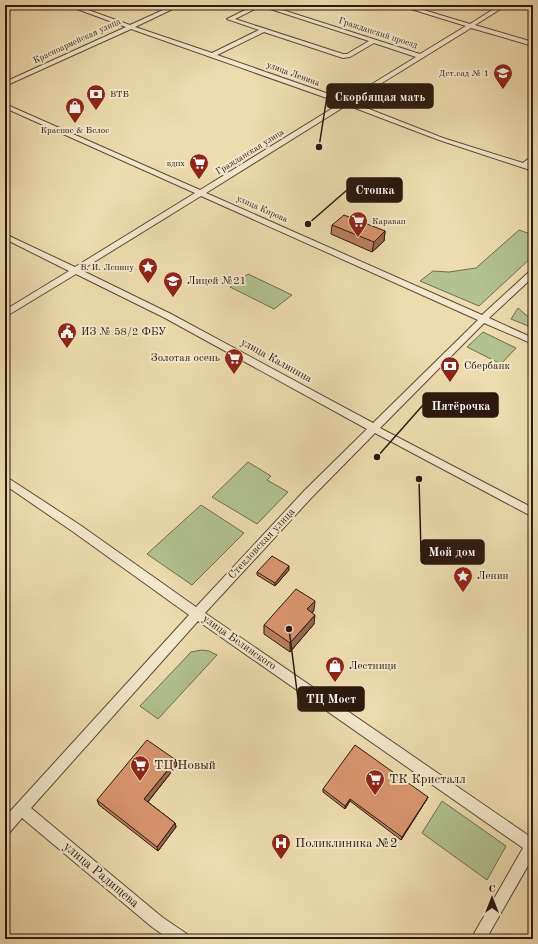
<svg xmlns="http://www.w3.org/2000/svg" width="538" height="944" viewBox="0 0 538 944" font-family="'Old Standard TT',serif">
  <style>
    .green { fill: #b2c290; stroke: #6f6d4f }
    .lines { fill: none; stroke-linecap: round; stroke-linejoin: round }
    .minor-casing { stroke: #5c4936; stroke-width: 2 }
    .minor { fill: #f3e8cb; fill-rule: evenodd }
    .wall { fill: #ba805f; stroke: #2c180e }
    .shaded-wall { fill: #97684e; stroke: #2c180e }
    .building { fill: #d8956f; stroke: #2c180e }
    .labels { text-anchor: middle; dominant-baseline: central; stroke-width: 4; stroke-linejoin: round; paint-order: stroke }
    .far-street-label { font-size: 9px; fill: #2c180e; stroke: #f3e8cb }
    .far-poi-label { font-size: 9px; fill: #2c180e; stroke: #f3e8cb; text-anchor: end }
    .poi-label { font-size: 11px; fill: #2c180e; stroke: #f3e8cb; text-anchor: start }
    .street-label { font-size: 11px; fill: #2c180e; stroke: #f3e8cb }
    .near-poi-label { font-size: 13px; fill: #2c180e; stroke: #f3e8cb; text-anchor: start }
    .near-street-label { font-size: 13px; fill: #2c180e; stroke: #f3e8cb }
    .leader { fill: none; stroke: #2c180e; stroke-width: 1.5 }
    .callout-dot { fill: #2c180e; stroke: #f3e8cb; stroke-width: 1.5 }
    .callout { fill: #2c180e; stroke: #2c180e; stroke-width: 1.5 }
    .callout-label { font-size: 12px; text-anchor: middle; font-weight: bold; fill: #fff }
  </style>
  <rect width="100%" height="100%" fill="#eddcaf"/>
  <filter id="stains"><feTurbulence type="fractalNoise" baseFrequency=".005" numOctaves="4"/><feColorMatrix values="0 0 0 0 .2 0 0 0 0 .09 0 0 0 0 .02 0 0 0 .5 -.17"/></filter>
  <radialGradient id="worn" r=".72"><stop offset=".6" stop-color="#630" stop-opacity="0"/><stop offset="1" stop-color="#630" stop-opacity=".3"/></radialGradient>
  <g class="green">
    <polygon points="519,230 533,235 533,256 479,306 420,281 433,271 449,272 476,268"/>
    <polygon points="248,274 292,295 274,309 230,287"/>
    <polygon points="518,308 533,321 533,328 511,319"/>
    <polygon points="483,332 516,348 501,364 467,347"/>
    <polygon points="248,462 271,476 267,480 288,492 257,524 212,497"/>
    <polygon points="201,505 244,533 192,585 147,554"/>
    <polygon points="202,650 209,651 217,655 158,719 140,706 191,652"/>
    <polygon points="442,801 506,846 487,880 422,833"/>
  </g>
  <g class="lines">
    <defs>
      <path id="minor" d="M66 5H74L130 25 174 5H181L135 27 212 53 259 30 227 19 255 5H267L420 54 466 26 398 5H407L470 24 500 5H507L475 25 533 42V46L471 28 351 102 443 138 523 163 533 155V161L529 165 533 167V171L439 140 347 105 206 193 482 315 530 271H533V277L489 318 533 338V344L484 323 380 428 533 508V517L375 433 313 496 205 613 532 838 533 837V857L486 939H471L523 848 198 621 31 808 162 917 187 934 189 939H169L152 927 22 818 10 832 5 834V817L189 615 72 531 5 485V476L80 525 196 607 305 490 367 429 165 318 76 274 5 317V310L69 271 5 239V234L75 267 195 193 5 108V104L200 190 341 103 131 29 5 86V82L126 27ZM261 6 369 41 347 54H343L235 19ZM264 32 343 58 350 57 374 43 416 57 346 100 217 55ZM201 196 478 320 373 423 171 314 81 270Z"/>
    </defs>
    <use href="#minor" class="minor-casing"/>
    <use href="#minor" class="minor"/>
  </g>
  <g class="wall">
    <polygon points="332,225 385,231 384,241 372,252 331,234"/>
    <polygon points="289,570 275,586 257,575 257,572"/>
    <polygon points="314,610 312,613 314,624 290,652 264,634 264,625"/>
    <polygon points="176,760 177,765 148,802 175,823 176,827 158,851 99,805 97,800"/>
    <polygon points="323,789 428,797 427,799 401,840 350,801 345,809 323,792"/>
  </g>
  <g class="shaded-wall">
    <polygon points="385,231 384,241 372,252 374,242"/>
    <polygon points="289,566 289,570 275,586 275,583"/>
    <polygon points="315,601 314,610 307,619 307,609"/>
    <polygon points="315,615 314,624 290,652 290,643"/>
    <polygon points="176,760 177,765 146,804 144,799"/>
    <polygon points="428,797 427,799 401,840 402,837"/>
    <polygon points="350,799 350,801 345,809 345,806"/>
    <polygon points="175,823 176,827 158,851 157,847"/>
  </g>
  <g class="building">
    <polygon points="344,215 385,231 374,242 332,225"/>
    <polygon points="272,556 289,566 275,583 257,572"/>
    <polygon points="296,589 315,601 307,609 315,615 290,643 264,625"/>
    <polygon points="147,740 176,760 144,799 175,823 157,847 97,800"/>
    <polygon points="355,745 428,797 402,837 350,799 345,806 323,789"/>
  </g>
  <defs>
    <symbol id="school-pin" viewBox="-11 -11 22 30"><path d="M0 17L-7.5 6A9.5 9.5 0 1 1 7.5 6Z" fill="#8f2418" stroke="#f3e8cb"/><path d="M0-5L7-2L0 1L-7-2ZM-4 1L0 2.5L4 1V4Q0 6-4 4Z" fill="#fff"/></symbol>
    <symbol id="bank-pin" viewBox="-11 -11 22 30"><path d="M0 17L-7.5 6A9.5 9.5 0 1 1 7.5 6Z" fill="#8f2418" stroke="#f3e8cb"/><path d="M-6-4H6V4H-6ZM0-2.3a2.3 2.3 0 1 0 0 4.6a2.3 2.3 0 1 0 0-4.6Z" fill="#fff"/></symbol>
    <symbol id="shop-pin" viewBox="-11 -11 22 30"><path d="M0 17L-7.5 6A9.5 9.5 0 1 1 7.5 6Z" fill="#8f2418" stroke="#f3e8cb"/><path d="M-5-2.5h2.3a2.7 3.5 0 0 1 5.4 0H5L5.5 6h-11ZM-1.5-2.5h3a1.5 2.3 0 0 0-3 0Z" fill="#fff"/></symbol>
    <symbol id="supermarket-pin" viewBox="-11 -11 22 30"><path d="M0 17L-7.5 6A9.5 9.5 0 1 1 7.5 6Z" fill="#8f2418" stroke="#f3e8cb"/><path d="M-6-5.5h2.5l.6 2H6L4.5 2H-2.5L-4.4-4H-6ZM-1.5 3.2a1.3 1.3 0 1 0 .1 0ZM3 3.2a1.3 1.3 0 1 0 .1 0Z" fill="#fff"/></symbol>
    <symbol id="sight-pin" viewBox="-11 -11 22 30"><path d="M0 17L-7.5 6A9.5 9.5 0 1 1 7.5 6Z" fill="#8f2418" stroke="#f3e8cb"/><path d="M0-6L1.8-2.2L6-1.7L2.9 1.2L3.7 5.4L0 3.3L-3.7 5.4L-2.9 1.2L-6-1.7L-1.8-2.2Z" fill="#fff"/></symbol>
    <symbol id="civic-pin" viewBox="-11 -11 22 30"><path d="M0 17L-7.5 6A9.5 9.5 0 1 1 7.5 6Z" fill="#8f2418" stroke="#f3e8cb"/><path d="M-.6-6.5H3V-4.5H.6V-3L4-1V1h2V6H-6V1h2V-1L-.6-3ZM-1.2 2.5V6h2.4V2.5Z" fill="#fff"/></symbol>
    <symbol id="hospital-pin" viewBox="-11 -11 22 30"><path d="M0 17L-7.5 6A9.5 9.5 0 1 1 7.5 6Z" fill="#8f2418" stroke="#f3e8cb"/><path d="M-5-5h3v3.5h4V-5h3V5h-3V1.5h-4V5h-3Z" fill="#fff"/></symbol>
  </defs>
  <g fill-rule="evenodd">
    <use href="#school-pin" x="492" y="62" width="22" height="30"/>
    <use href="#bank-pin" x="85" y="83" width="22" height="30"/>
    <use href="#shop-pin" x="64" y="96" width="22" height="30"/>
    <use href="#supermarket-pin" x="188" y="152" width="22" height="30"/>
    <use href="#supermarket-pin" x="347" y="210" width="22" height="30"/>
    <use href="#sight-pin" x="137" y="256" width="22" height="30"/>
    <use href="#school-pin" x="162" y="270" width="22" height="30"/>
    <use href="#civic-pin" x="56" y="321" width="22" height="30"/>
    <use href="#supermarket-pin" x="223" y="347" width="22" height="30"/>
    <use href="#bank-pin" x="439" y="355" width="22" height="30"/>
    <use href="#sight-pin" x="452" y="565" width="22" height="30"/>
    <use href="#shop-pin" x="324" y="655" width="22" height="30"/>
    <use href="#supermarket-pin" x="129" y="754" width="22" height="30"/>
    <use href="#supermarket-pin" x="364" y="768" width="22" height="30"/>
    <use href="#hospital-pin" x="270" y="832" width="22" height="30"/>
  </g>
  <g class="labels">
    <g class="far-street-label">
      <text transform="translate(378 33) rotate(18)">Гражданский проезд</text>
      <text transform="translate(77 41) rotate(-25)">Красноармейская улица</text>
      <text transform="translate(293 74) rotate(20)">улица Ленина</text>
      <text transform="translate(250 152) rotate(-32)">Гражданская улица</text>
      <text transform="translate(262 209) rotate(24)">улица Кирова</text>
    </g>
    <g class="far-poi-label">
      <text x="489" y="73">Дет.сад № 1</text>
      <text x="110" y="94" text-anchor="start">ВТБ</text>
      <text x="75" y="130" text-anchor="middle">Красное &amp; Белое</text>
      <text x="185" y="163">вднх</text>
      <text x="372" y="221" text-anchor="start">Караван</text>
      <text x="134" y="267">В. И. Ленину</text>
    </g>
    <g class="poi-label">
      <text x="187" y="281">Лицей №21</text>
      <text x="81" y="332">ИЗ № 58/2 ФБУ</text>
      <text x="220" y="358" text-anchor="end">Золотая осень</text>
      <text x="464" y="366">Сбербанк</text>
      <text x="477" y="576">Ленин</text>
      <text x="349" y="666">Лестници</text>
    </g>
    <g class="street-label">
      <text transform="translate(276 361) rotate(29)">улица Калинина</text>
      <text transform="translate(262 544) rotate(-47)">Стекловская улица</text>
      <text transform="translate(239 643) rotate(35)">улица Белинского</text>
    </g>
    <g class="near-poi-label">
      <text x="154" y="765">ТЦ Новый</text>
      <text x="389" y="779">ТК Кристалл</text>
      <text x="295" y="843">Поликлиника №2</text>
    </g>
    <g class="near-street-label">
      <text transform="translate(101 875) rotate(40)">улица Радищева</text>
    </g>
  </g>
  <path class="leader" d="M319 147L327 96M308 224L347 190M377 457L423 405M419 479L421 552M289 629L298 699"/>
  <g class="callout-dot">
    <circle cx="319" cy="147" r="4"/>
    <circle cx="308" cy="224" r="4"/>
    <circle cx="377" cy="457" r="4"/>
    <circle cx="419" cy="479" r="4"/>
    <circle cx="289" cy="629" r="4"/>
  </g>
  <g class="callout">
    <rect x="327" y="84" width="106" height="24" rx="4"/>
    <rect x="347" y="178" width="55" height="24" rx="4"/>
    <rect x="423" y="393" width="75" height="24" rx="4"/>
    <rect x="421" y="540" width="63" height="24" rx="4"/>
    <rect x="298" y="687" width="66" height="24" rx="4"/>
  </g>
  <g class="callout-label">
    <text x="380" y="101">Скорбящая мать</text>
    <text x="375" y="194">Стопка</text>
    <text x="461" y="410">Пятёрочка</text>
    <text x="452" y="556">Мой дом</text>
    <text x="331" y="703">ТЦ Мост</text>
  </g>
  <rect width="538" height="944" fill="none" stroke="#eddcaf" stroke-width="20"/>
  <rect x="6" y="6" width="526" height="932" fill="none" stroke="#2c180e" stroke-width="2"/>
  <rect x="10" y="10" width="518" height="924" fill="none" stroke="#2c180e"/>
  <g transform="translate(492 898)" stroke="#f3e8cb" stroke-width="3" paint-order="stroke">
  <path d="M0-3L7 15L0 10L-7 15Z" fill="#2c180e"/>
  <text y="-6" font-size="11" font-weight="bold" text-anchor="middle" fill="#2c180e">С</text>
  </g>
  <rect width="100%" height="100%" filter="url(#stains)"/>
  <rect width="100%" height="100%" fill="url(#worn)"/>
</svg>
